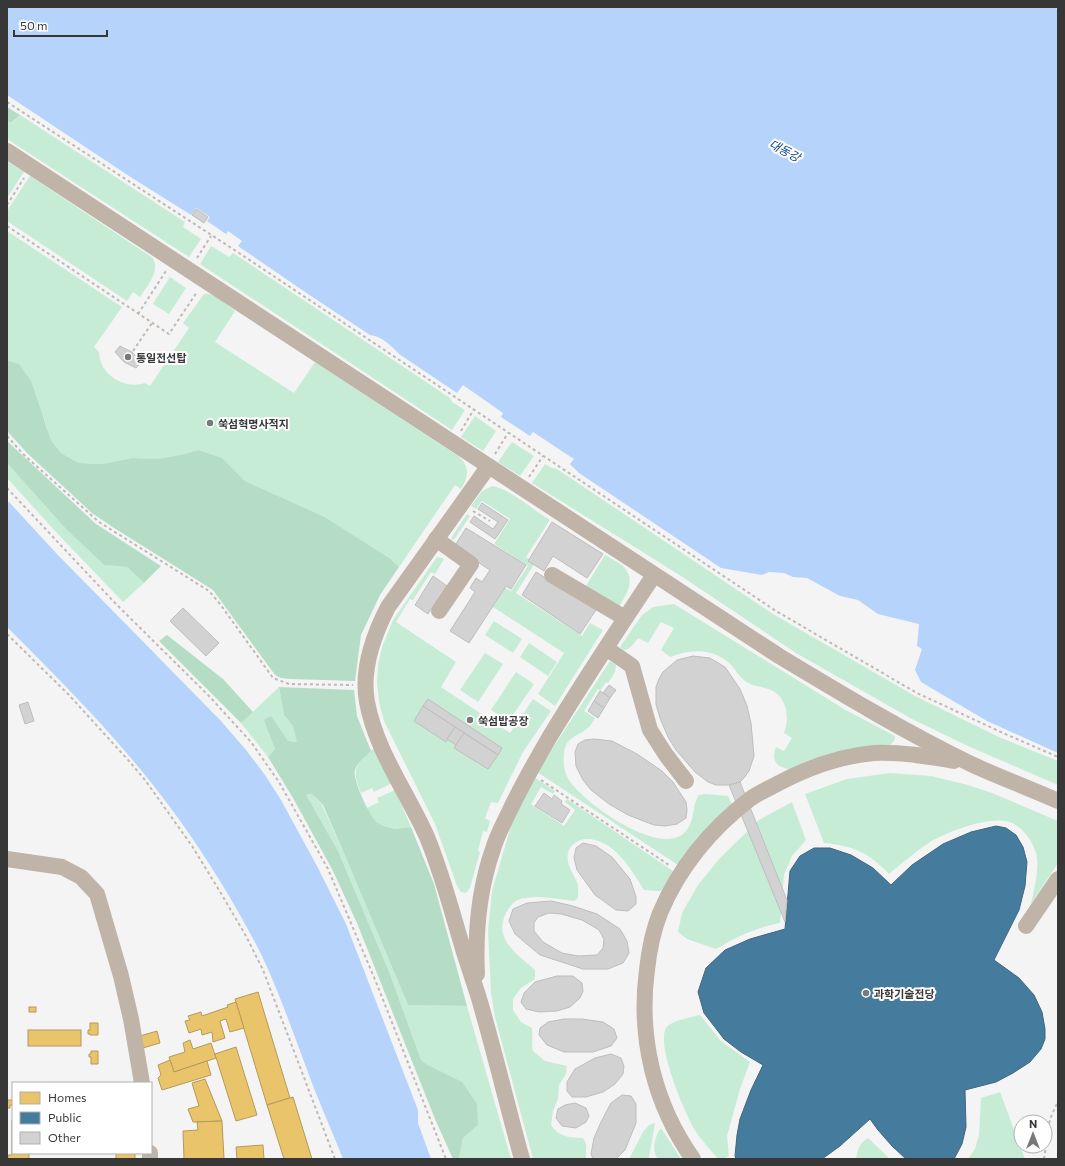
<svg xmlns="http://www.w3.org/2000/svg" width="1065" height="1166" viewBox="0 0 1065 1166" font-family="Commissioner,'Noto Sans KR',sans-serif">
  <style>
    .green { fill: #c7ecd6 }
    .forest { fill: #b5ddc6 }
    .water { fill: #b6d3fc }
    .homes { fill: #e9c46a; stroke: #b49a5b }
    .public { fill: #457b9d; stroke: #41677f }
    .building { fill: #d3d2d2; stroke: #bebebe; fill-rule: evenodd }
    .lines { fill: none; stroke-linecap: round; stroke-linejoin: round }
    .path { stroke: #c0b9b3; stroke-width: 2; stroke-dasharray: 3 3; stroke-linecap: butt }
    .minor { stroke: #c0b3a8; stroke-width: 16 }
    .poi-dot { fill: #79797a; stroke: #fff; stroke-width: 1.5 }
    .labels { text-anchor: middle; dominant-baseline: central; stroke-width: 4; stroke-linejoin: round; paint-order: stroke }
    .poi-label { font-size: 11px; font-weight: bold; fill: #373738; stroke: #fff; text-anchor: start }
    .water-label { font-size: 12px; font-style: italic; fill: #124689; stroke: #fff }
  </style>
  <rect width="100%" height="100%" fill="#f4f4f4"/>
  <g class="green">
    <polygon points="20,115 185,222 183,227 201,239 189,257 7,139 7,121 12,123"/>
    <polygon points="7,161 24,172 7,198"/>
    <path d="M30 176 153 258C160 272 148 284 140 297L133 292 127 301 7 221V211Z"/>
    <path d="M7 231 122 307 94 347 99 352C99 374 124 390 145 383L150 386 189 328 183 323 204 294C215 292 227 305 235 311L215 342 294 393 315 362 458 456C470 466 469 476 461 489L455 485 399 567 391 559 325 517 245 481 221 458 200 450 180 455 156 459 132 458 102 464 79 463 61 453 51 440 45 421 19 364 7 360Z"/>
    <polygon points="211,246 229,257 233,253 450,398 452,402 465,410 452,430 200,264"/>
    <polygon points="170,277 186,288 169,314 153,304"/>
    <polygon points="475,416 496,431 483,451 461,437"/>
    <polygon points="512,442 534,456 520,476 498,462"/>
    <polygon points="7,463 66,529 104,565 127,567 144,583 123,602 56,532 7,478"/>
    <polygon points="545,464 552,468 557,469 773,614 915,696 999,737 1058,761 1058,785 970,747 910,718 796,653 681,576 532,483"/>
    <path d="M492 486C508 488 535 511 550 520L526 557 535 563 516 593 582 636 590 623 603 630 555 706 538 694 564 653 493 607 505 588 511 591 528 566 494 544 510 519 482 501 476 509 471 506 482 491Z"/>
    <polygon points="467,514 470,516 454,540 451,538"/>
    <path d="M605 555C610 558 618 562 623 566 637 580 626 596 618 608L584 589Z"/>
    <polygon points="437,557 442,558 444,559 435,574 431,572 413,600 410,599 396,622 456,662 441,687 510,733 533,699 551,711 523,752 498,803 491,802 485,818 490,821 487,832 483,831 478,851 480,852 470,888 466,893 461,892 457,886 435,824 384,721 379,702 377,682 378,665 382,647 393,620"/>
    <path d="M674 604 844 709 895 736V739L890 746 789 769C776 768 771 759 776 747L784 751 792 738 784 733C790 718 787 697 771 690 762 686 753 687 745 681 738 676 735 668 728 662 712 648 689 649 670 657L661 650 674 628 661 622 648 643 638 638C634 643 631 649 624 650L620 647 642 615 653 607Z"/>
    <polygon points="494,621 522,639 513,653 485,635"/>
    <polygon points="529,643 557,662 548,676 520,657"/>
    <polygon points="485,653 503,664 478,702 460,690"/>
    <path d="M610 661 616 665 615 672 608 683 606 682 600 691 598 689 584 711 595 718C593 722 590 726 588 728 577 737 565 737 564 754 563 762 564 773 569 780 584 803 656 855 683 834 696 823 691 806 699 795L706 794 728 796 732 804 678 865 537 772Z"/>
    <polygon points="516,672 534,684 509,721 491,710"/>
    <polygon points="279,687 284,715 293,726 298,742 288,741 271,717 275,749 268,757 241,723"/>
    <path d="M374 748 392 783 374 792 372 788 361 793C351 768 355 766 374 748Z"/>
    <path d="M890 773 931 776 968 785 992 793 1058 821V863L1031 904C1034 889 1040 868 1036 853 1032 840 1024 829 1012 823 993 814 947 832 930 842 915 852 902 863 889 874 868 852 853 846 824 843L805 794 847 779Z"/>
    <path d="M534 777 555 791 553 794 541 787 531 804 564 826 575 810 565 802 567 799 673 871 664 890 658 891 644 890C631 869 614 839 586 839 579 839 572 844 569 850 564 861 573 873 577 882 579 887 578 893 578 898L574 901C558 899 541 895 525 898 516 899 510 905 506 913 493 939 517 954 535 970V979L521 988 513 999V1010L521 1022 532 1028C533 1036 531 1042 533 1051L545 1061 567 1066 566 1074 559 1085 558 1099 553 1111 551 1125C560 1138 569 1137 583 1138L586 1144V1159H533L495 1017 491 993 488 931 492 891 513 819Z"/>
    <path d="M395 790 411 827C391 830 376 829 367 808L379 802 377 798Z"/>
    <polygon points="312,794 322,805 346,858 408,1005 467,1006 511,1159 459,1159 463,1138 478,1125 443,1073 428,1065 421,1060 390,974 338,851 305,795"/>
    <path d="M792 802 806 840 792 856 784 875 780 923C755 928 738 936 716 949L687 939 678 932 682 913 698 885 720 858 759 820Z"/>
    <path d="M700 1015 721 1041 750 1062 740 1089 727 1136 729 1156 723 1159H718C710 1149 700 1139 693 1127 684 1110 656 1046 666 1028 670 1021 692 1017 700 1015Z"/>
    <polygon points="1000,1092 1025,1159 968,1159 975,1149 979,1135 981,1098"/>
    <polygon points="655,1123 649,1158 629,1159 643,1132 649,1125"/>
    <path d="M661 1128 681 1159H658C651 1152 655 1135 661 1128Z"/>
    <path d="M868 1138 890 1159H856C858 1149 859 1143 868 1138Z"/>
  </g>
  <g class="forest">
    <polygon points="7,107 20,115 11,123 7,121"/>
    <polygon points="7,360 19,364 31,381 51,440 61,453 79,463 102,464 132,458 156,459 180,455 199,450 222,458 245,481 325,517 391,559 399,567 380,595 361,635 355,681 290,679 281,678 275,675 213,590 111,526 92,513 27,453 7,431"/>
    <polygon points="7,441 96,524 161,566 144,583 127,567 104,565 66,529 7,463"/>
    <polygon points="167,635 223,679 253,712 241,723 159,641"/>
    <path d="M279 687 354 690 357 716 371 751C365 757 358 762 355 770 352 779 370 818 378 823 389 830 399 829 411 827L434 884 467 1006 408 1005 346 858 323 805 312 794 306 795 338 851 390 974 421 1060 428 1065 462 1082 477 1104 478 1125 463 1138 459 1159H453L435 1119 357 923 332 869 293 798 268 757 275 749 264 720 271 716 288 741 297 742 293 726 284 715Z"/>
  </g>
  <g class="water">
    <path d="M7 7H1055L1058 10V753L987 721 921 682 915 670 922 649 917 646 919 624 878 614 858 600 840 596 807 578 793 577 784 573 769 572 762 575 721 568 579 473 570 464 574 459 533 432 530 436 501 417 503 413 463 385 457 393 399 354C392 346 381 336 370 335L308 294 238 246 242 241 228 231 226 234 207 221 210 217 196 208 191 215 129 176 7 95Z"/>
    <path d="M9 502 56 553 221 721 246 750 265 775 281 800 318 868 346 924 418 1110V1123L431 1159H343C331 1128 317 1098 306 1067 291 1027 277 986 258 948 223 881 180 815 130 757 92 712 49 669 7 627V503Z"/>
  </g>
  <g class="homes">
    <polygon points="258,992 290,1098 267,1105 235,999"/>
    <polygon points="236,1002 244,1028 230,1032 226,1019 220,1021 225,1038 213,1042 212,1032 202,1035 201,1029 189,1033 185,1021 190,1020 188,1016 201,1012 202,1016 228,1007 227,1005"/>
    <rect x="29" y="1007" width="7" height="5"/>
    <polygon points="90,1023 98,1023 98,1035 90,1035 90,1034 88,1034 88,1030 90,1030"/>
    <rect x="28" y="1030" width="53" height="16"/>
    <polygon points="157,1031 160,1043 143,1048 140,1036"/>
    <polygon points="190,1040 193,1049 211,1043 216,1058 174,1072 169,1057 185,1052 183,1043"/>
    <polygon points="236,1047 257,1115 236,1121 215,1054"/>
    <polygon points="91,1051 98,1051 98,1064 91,1064 91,1057 89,1057 89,1054 91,1054"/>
    <polygon points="170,1060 174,1072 207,1061 211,1075 162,1090 158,1078 161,1075 158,1065"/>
    <polygon points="205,1079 222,1121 193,1122 188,1109 199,1106 192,1083"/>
    <polygon points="293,1097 312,1159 284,1159 267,1105"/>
    <polygon points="7,1100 13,1100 13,1105 10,1105 10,1108 7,1108"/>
    <polygon points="12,1120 13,1120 13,1153 29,1153 29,1159 8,1159 8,1155 12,1155"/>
    <polygon points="222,1121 224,1159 184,1159 183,1131 198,1130 197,1122"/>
    <polygon points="263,1145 264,1159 237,1159 236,1147"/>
    <rect x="116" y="1153" width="19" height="6"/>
  </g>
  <polygon class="public" points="996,826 1006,828 1016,835 1023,847 1027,862 1025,886 1019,910 994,960 1019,978 1034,995 1042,1012 1045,1029 1045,1039 1041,1049 1030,1062 1013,1073 996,1082 965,1090 966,1127 962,1144 954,1159 906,1159 892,1146 878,1130 870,1119 840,1146 822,1159 736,1159 735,1156 737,1135 740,1119 751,1090 763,1065 741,1052 724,1039 704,1013 698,992 706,968 725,950 750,939 785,929 790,871 800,856 814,848 830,848 851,855 873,868 891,885 912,865 943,844 971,832"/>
  <g class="building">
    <polygon points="196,209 208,217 204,223 192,215"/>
    <polygon points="120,346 132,352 141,362 136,368 124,362 115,352"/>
    <polygon points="482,503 508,520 495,539 470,522 474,516 493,529 498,522 478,509"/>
    <polygon points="552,522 603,554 587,578 553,556 544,571 528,561"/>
    <polygon points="466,528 526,565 511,589 506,586 469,643 450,631 475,592 470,588 476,578 482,582 490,570 454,547"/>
    <polygon points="536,572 596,610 580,634 522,595"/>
    <polygon points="433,576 447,586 428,614 415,605"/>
    <polygon points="183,608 219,643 206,656 170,621"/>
    <polygon points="693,656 710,658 725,667 740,689 747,706 751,723 754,756 749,771 744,778 740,782 729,785 716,785 708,782 695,772 676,750 668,737 660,718 656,704 656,687 659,679 663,672 677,660"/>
    <polygon points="609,685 616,690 610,698 603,693"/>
    <polygon points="600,691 610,698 604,708 594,701"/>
    <polygon points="428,699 502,748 498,755 423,706"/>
    <polygon points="594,701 604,708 598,718 588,711"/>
    <polygon points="28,702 34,721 25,724 19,705"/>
    <polygon points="423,706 455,727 446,742 414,721"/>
    <polygon points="455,727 464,733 456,745 447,739"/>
    <polygon points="464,733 498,755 488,769 454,748"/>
    <polygon points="594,739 612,741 637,754 662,771 673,782 686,802 687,810 686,818 677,824 665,826 654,825 628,815 609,804 591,790 583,780 576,766 575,752 578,744 585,740"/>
    <polygon points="740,782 787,900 785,922 729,785"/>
    <polygon points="544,793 552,799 554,795 562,801 561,804 570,810 562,823 535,806"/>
    <polygon points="583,843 596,846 612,857 630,879 636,897 636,904 628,911 616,910 595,895 577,870 574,858 576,848"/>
    <path d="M551 901 573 906 597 914 620 929 627 941 629 953 623 963 608 969H583L540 955 515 934 509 921 513 909 527 903ZM549 913 561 914 582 920 599 930 604 939 603 948 597 955 578 956 562 953 543 942 534 931V923L538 917Z"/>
    <polygon points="557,976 573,976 582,983 583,991 580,998 570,1007 557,1011 539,1012 526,1009 521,1002 524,993 535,982"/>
    <polygon points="564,1019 582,1019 603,1022 614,1029 617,1038 611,1046 593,1052 564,1052 547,1045 539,1035 540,1028 548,1022"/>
    <polygon points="611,1054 621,1058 624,1066 623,1074 615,1084 603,1092 586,1097 572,1097 567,1091 567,1082 575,1069 595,1058"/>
    <polygon points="622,1095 631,1096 636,1104 636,1123 625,1150 616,1159 593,1159 591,1154 594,1138 601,1122 611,1103"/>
    <polygon points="575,1103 586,1108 589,1116 586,1122 576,1128 562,1126 556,1118 558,1109 565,1105"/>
  </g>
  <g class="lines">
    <g class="path">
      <polyline points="7,102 236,251 776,611 917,693 1003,733 1058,757"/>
      <polyline points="7,205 24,178"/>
      <polyline points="7,226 169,334 197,292"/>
      <polyline points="197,258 211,236"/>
      <polyline points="138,314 166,271"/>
      <polyline points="133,351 152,323"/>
      <polyline points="461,431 474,409"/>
      <polyline points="7,436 23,454 99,522 209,591 220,604 273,678 289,684 353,685"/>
      <polyline points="495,454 508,433"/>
      <polyline points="529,477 543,456"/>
      <polyline points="7,488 115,603 209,696 251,742 279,782 328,869 376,982 446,1159"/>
      <polyline points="473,511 490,521"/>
      <polyline points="7,634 69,695 129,761 145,780 192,846 219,890 246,936 263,970 335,1159"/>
      <polyline points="541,780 669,865"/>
      <polyline points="1044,1159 1050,1119 1058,1101"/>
    </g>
    <g class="minor">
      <path d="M7 151 779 656C842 694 905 732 971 764 999 777 1029 788 1058 801"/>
      <path d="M488 467 388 607C373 636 361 669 367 702 376 751 407 792 427 837 442 873 452 912 463 949 468 965 473 980 478 995 494 1049 507 1105 522 1159"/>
      <polyline points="436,539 471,564 439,611"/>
      <polyline points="552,575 625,618"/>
      <polyline points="606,648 632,666 650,730 666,755 686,781"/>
      <polyline points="7,859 62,867 81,877 97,894 121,976 131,1019 142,1083"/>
      <polyline points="1026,926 1058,879"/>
      <path d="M477 974C475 932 479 889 493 849 497 835 504 823 510 810 522 785 535 762 549 738 582 683 618 629 654 575"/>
      <polyline points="150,1153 150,1159"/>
      <path d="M693 1159C654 1104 638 1037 647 970 649 951 653 931 660 913 679 868 711 829 750 799 758 793 768 789 777 784 807 768 840 756 874 753 901 752 928 756 954 761"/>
    </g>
  </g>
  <g class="poi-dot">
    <circle cx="128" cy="357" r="4"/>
    <circle cx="210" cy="423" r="4"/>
    <circle cx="470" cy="720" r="4"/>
    <circle cx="866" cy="993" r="4"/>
  </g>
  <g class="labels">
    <g class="poi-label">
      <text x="136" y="357">통일전선탑</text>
      <text x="218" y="423">쑥섬혁명사적지</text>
      <text x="478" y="720">쑥섬밥공장</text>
      <text x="874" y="993">과학기술전당</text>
    </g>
    <g class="water-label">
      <text transform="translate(785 150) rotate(28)">대동강</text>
    </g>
  </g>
  <rect width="1065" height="1166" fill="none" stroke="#373738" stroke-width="16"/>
  <rect x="12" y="1082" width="140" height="72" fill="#ffffff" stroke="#afafaf"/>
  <rect x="20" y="1092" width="20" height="12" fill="#e9c46a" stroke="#afafaf"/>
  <text x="48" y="1102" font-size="12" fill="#373738">Homes</text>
  <rect x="20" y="1112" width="20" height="12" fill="#457b9d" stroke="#afafaf"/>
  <text x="48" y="1122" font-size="12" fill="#373738">Public</text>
  <rect x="20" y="1132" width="20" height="12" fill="#d3d2d2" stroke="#afafaf"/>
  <text x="48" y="1142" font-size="12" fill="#373738">Other</text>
  <g transform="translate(1033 1134)"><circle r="19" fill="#ffffff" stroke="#afafaf"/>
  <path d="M0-3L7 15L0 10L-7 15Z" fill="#79797a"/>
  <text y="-6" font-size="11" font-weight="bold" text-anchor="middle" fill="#373738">N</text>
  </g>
  <path d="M14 30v6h93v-6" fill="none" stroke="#373738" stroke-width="2"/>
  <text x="20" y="30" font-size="12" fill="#373738" stroke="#ffffff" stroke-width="3" paint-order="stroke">50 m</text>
</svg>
